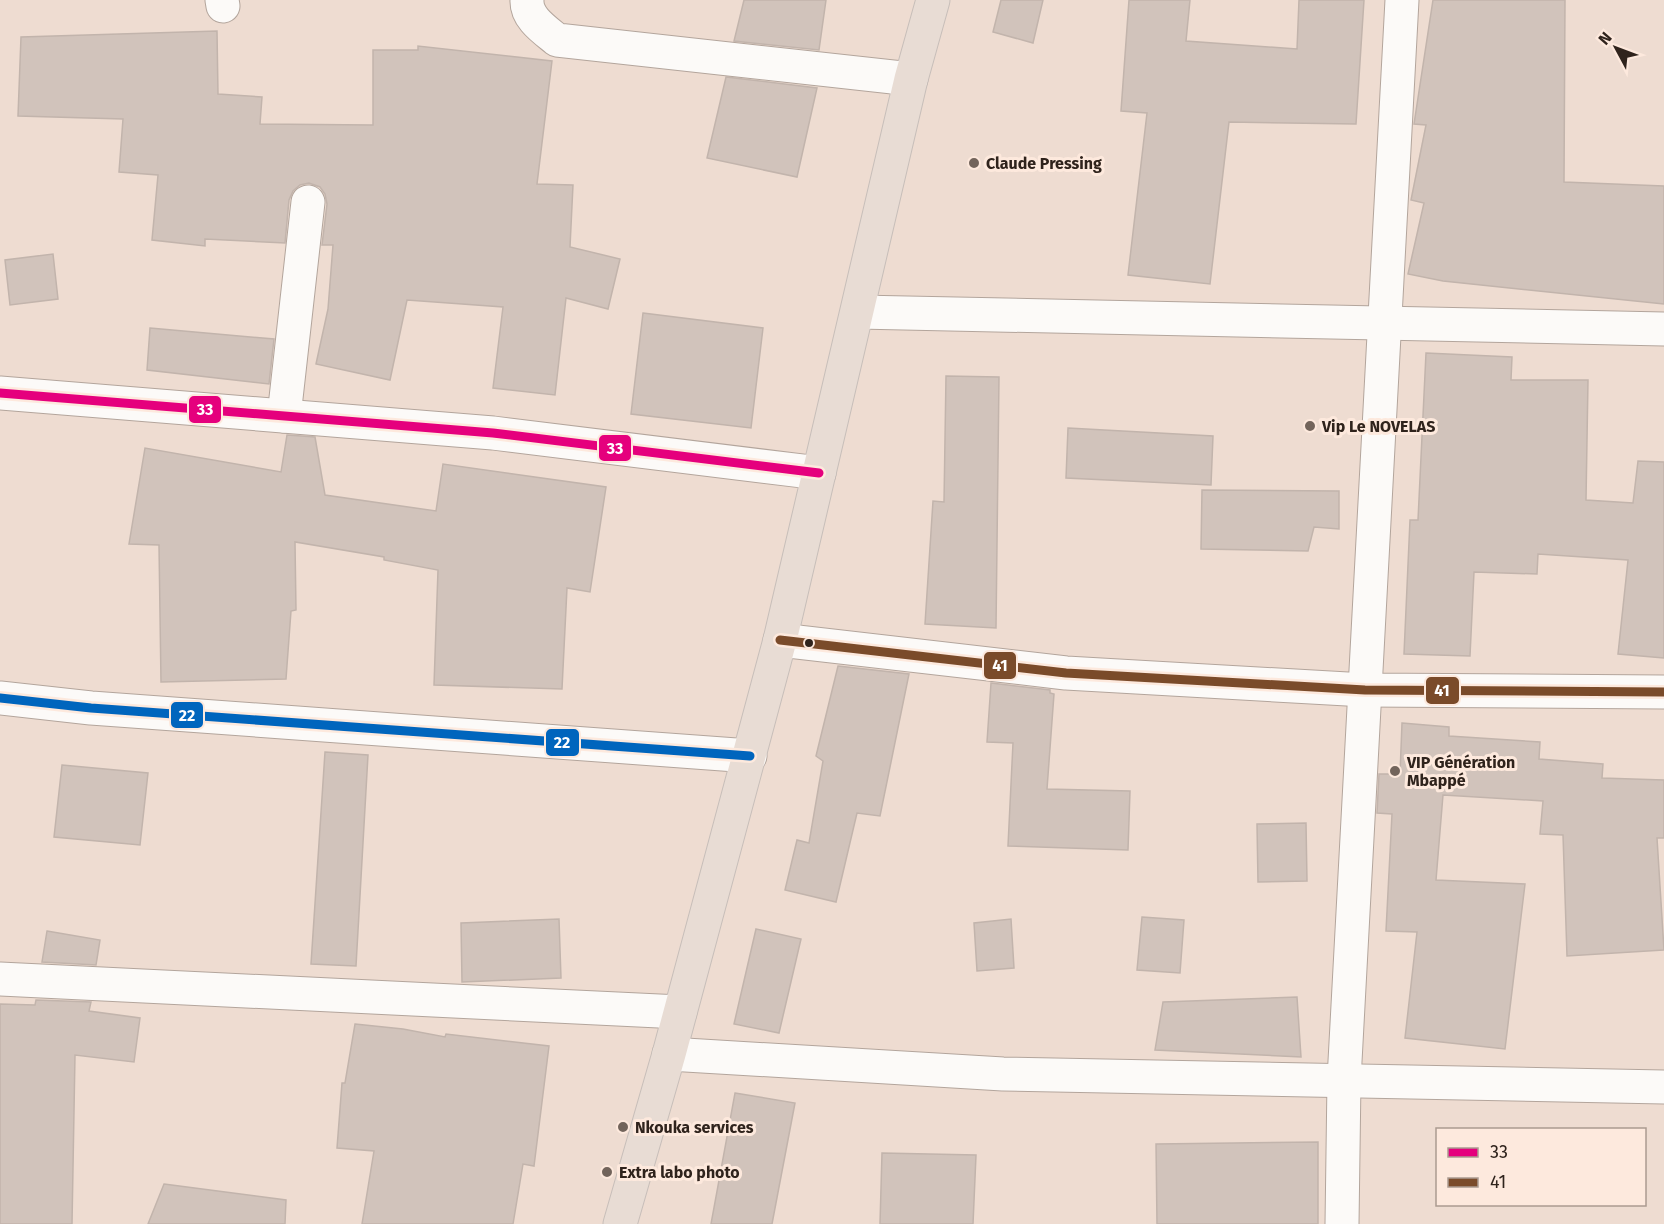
<svg xmlns="http://www.w3.org/2000/svg" width="1664" height="1224" viewBox="0 0 1664 1224" font-family="'Fira Sans',sans-serif">
  <style>
    .building { fill: #d1c3bb; stroke: #c2b4ac; stroke-width: 1.5 }
    .lines { fill: none; stroke-linecap: round; stroke-linejoin: round }
    .minor-casing { stroke: #b3a59c; stroke-width: 35 }
    .trunk-casing { stroke: #c7beb9; stroke-width: 35 }
    .minor { stroke: #fcfaf8; stroke-width: 33 }
    .trunk { stroke: #e8dcd4; stroke-width: 33 }
    .bus-1-casing { stroke: #fde9dd; stroke-width: 14 }
    .bus-2-casing { stroke: #fde9dd; stroke-width: 14 }
    .bus-3-casing { stroke: #fde9dd; stroke-width: 14 }
    .bus-1 { stroke: #e5007d; stroke-width: 9 }
    .bus-2 { stroke: #7a4b2a; stroke-width: 9 }
    .bus-3 { stroke: #0065bd; stroke-width: 9 }
    .poi-dot { fill: #72645b; stroke: #fde9dd; stroke-width: 2 }
    .bus-dot { fill: #2f231c; stroke: #fde9dd; stroke-width: 2 }
    .labels { text-anchor: middle; dominant-baseline: central; stroke-width: 6; stroke-linejoin: round; paint-order: stroke }
    .poi-label { font-size: 16px; font-weight: bold; fill: #2f231c; stroke: #fde9dd; text-anchor: start }
    .line-badge { stroke: #fde9dd; stroke-width: 2 }
    .badge-label { font-size: 16px; text-anchor: middle; font-weight: bold; fill: #fff }
  </style>
  <rect width="100%" height="100%" fill="#eedcd1"/>
  <g class="building">
    <polygon points="744,0 826,0 819,50 734,41"/>
    <polygon points="1001,0 1043,0 1033,43 993,32"/>
    <polygon points="1129,0 1190,0 1186,41 1297,49 1299,0 1364,0 1356,124 1229,122 1210,284 1128,275 1147,113 1121,111"/>
    <polygon points="1433,0 1565,0 1564,182 1664,186 1664,304 1443,281 1408,274 1424,203 1411,200 1426,125 1414,124"/>
    <polygon points="217,31 218,94 262,97 260,124 373,125 373,50 418,50 418,46 552,61 537,184 573,185 570,247 620,259 608,309 566,298 555,395 493,388 503,307 407,300 390,380 316,364 328,309 333,245 322,245 327,204 325,194 320,187 309,183 300,185 293,191 289,200 285,243 205,239 205,246 152,240 158,175 119,172 123,119 18,116 21,37"/>
    <polygon points="726,77 817,88 797,177 707,158"/>
    <polygon points="53,254 58,299 10,305 5,260"/>
    <polygon points="643,313 763,328 751,428 631,414"/>
    <polygon points="150,328 274,339 269,384 147,370"/>
    <polygon points="1426,353 1512,357 1511,380 1588,380 1586,500 1633,503 1638,461 1664,462 1664,658 1618,654 1628,560 1538,554 1537,574 1474,572 1470,656 1404,654 1410,520 1418,520"/>
    <polygon points="946,376 999,377 996,628 925,624 933,501 944,502"/>
    <polygon points="1068,428 1213,436 1211,485 1066,478"/>
    <polygon points="287,435 315,437 325,495 436,511 443,464 606,487 590,592 567,588 562,689 434,685 438,570 384,560 384,557 295,542 296,610 291,611 286,679 161,682 159,545 129,544 145,448 281,472"/>
    <polygon points="1202,490 1339,491 1339,529 1314,527 1308,551 1201,549"/>
    <polygon points="838,666 909,674 880,816 857,813 836,902 785,890 797,840 809,843 823,761 816,756"/>
    <polygon points="991,683 1050,690 1050,693 1054,694 1047,789 1130,791 1128,850 1008,846 1013,743 987,742"/>
    <polygon points="1402,723 1449,727 1449,736 1540,742 1539,759 1603,764 1602,778 1664,780 1664,838 1657,838 1664,950 1567,956 1563,835 1540,834 1543,801 1443,795 1436,880 1525,884 1505,1049 1405,1038 1417,932 1386,931 1392,814 1377,813 1379,774 1400,774"/>
    <polygon points="325,752 368,755 356,966 311,964"/>
    <polygon points="62,765 148,773 140,845 54,837"/>
    <polygon points="1306,823 1307,881 1258,882 1257,824"/>
    <polygon points="1142,917 1184,920 1180,973 1137,970"/>
    <polygon points="559,919 561,978 462,982 461,923"/>
    <polygon points="1011,919 1014,968 977,971 974,923"/>
    <polygon points="756,929 801,939 779,1033 734,1024"/>
    <polygon points="47,931 100,940 96,965 42,962"/>
    <polygon points="1297,997 1301,1057 1155,1050 1163,1002"/>
    <polygon points="36,1000 91,1002 89,1011 140,1018 134,1062 75,1055 72,1224 0,1224 0,1004 35,1005"/>
    <polygon points="355,1024 403,1029 445,1037 446,1034 549,1046 534,1166 523,1164 513,1224 362,1224 374,1151 337,1148 342,1083 345,1083"/>
    <polygon points="735,1093 795,1103 772,1224 711,1224"/>
    <polygon points="1318,1142 1318,1224 1157,1224 1156,1144"/>
    <polygon points="882,1153 976,1155 973,1224 880,1224"/>
    <polygon points="164,1184 286,1200 285,1224 148,1224"/>
  </g>
  <g class="lines">
    <defs>
      <g id="minor">
        <polyline points="222,0 223,6"/>
        <path d="M527 0C526 18 545 30 557 40L911 79"/>
        <polyline points="858,312 1664,329"/>
        <polyline points="0,393 493,433 819,473"/>
        <polyline points="284,416 308,202"/>
        <polyline points="780,640 1066,673 1365,690 1664,692"/>
        <polyline points="0,698 91,708 750,756"/>
        <polyline points="0,979 680,1012"/>
        <polyline points="669,1054 1003,1074 1664,1087"/>
        <polyline points="1342,1224 1344,1080 1402,0"/>
      </g>
      <polyline id="trunk" points="620,1224 669,1054 780,640 911,79 933,0"/>
    </defs>
    <use href="#minor" class="minor-casing"/>
    <use href="#trunk" class="trunk-casing"/>
    <use href="#minor" class="minor"/>
    <use href="#trunk" class="trunk"/>
    <defs>
      <polyline id="bus-1" points="0,393 493,433 819,473"/>
      <polyline id="bus-2" points="780,640 1066,673 1365,690 1664,692"/>
      <polyline id="bus-3" points="0,698 91,708 750,756"/>
    </defs>
    <use href="#bus-1" class="bus-1-casing"/>
    <use href="#bus-2" class="bus-2-casing"/>
    <use href="#bus-3" class="bus-3-casing"/>
    <use href="#bus-1" class="bus-1"/>
    <use href="#bus-2" class="bus-2"/>
    <use href="#bus-3" class="bus-3"/>
  </g>
  <g class="poi-dot">
    <circle cx="974" cy="163" r="6"/>
    <circle cx="1310" cy="426" r="6"/>
    <circle cx="1395" cy="771" r="6"/>
    <circle cx="623" cy="1127" r="6"/>
    <circle cx="607" cy="1172" r="6"/>
  </g>
  <circle class="bus-dot" cx="809" cy="643" r="5"/>
  <g class="labels">
    <g class="poi-label">
      <text x="986" y="163">Claude Pressing</text>
      <text x="1322" y="426">Vip Le NOVELAS</text>
      <text x="1407" y="762">VIP Génération<tspan x="1407" dy="18">Mbappé</tspan></text>
      <text x="635" y="1127">Nkouka services</text>
      <text x="619" y="1172">Extra labo photo</text>
    </g>
  </g>
  <g class="line-badge">
    <rect x="188" y="395" width="34" height="29" rx="6" fill="#e5007d"/>
    <rect x="598" y="434" width="34" height="28" rx="6" fill="#e5007d"/>
    <rect x="983" y="651" width="34" height="29" rx="6" fill="#7a4b2a"/>
    <rect x="1425" y="676" width="35" height="29" rx="6" fill="#7a4b2a"/>
    <rect x="170" y="701" width="34" height="28" rx="6" fill="#0065bd"/>
    <rect x="545" y="728" width="35" height="29" rx="6" fill="#0065bd"/>
  </g>
  <g class="badge-label">
    <text x="205" y="415">33</text>
    <text x="615" y="454">33</text>
    <text x="1000" y="671">41</text>
    <text x="1442" y="696">41</text>
    <text x="187" y="721">22</text>
    <text x="562" y="748">22</text>
  </g>
  <rect x="1436" y="1128" width="210" height="78" fill="#fde9dd" stroke="#ab9a90" stroke-width="1.5"/>
  <rect x="1448" y="1148" width="30" height="9" fill="#e5007d" stroke="#ab9a90" stroke-width="1.5"/>
  <text x="1490" y="1158" font-size="18" fill="#2f231c">33</text>
  <rect x="1448" y="1178" width="30" height="9" fill="#7a4b2a" stroke="#ab9a90" stroke-width="1.5"/>
  <text x="1490" y="1188" font-size="18" fill="#2f231c">41</text>
  <g transform="translate(1616 48) rotate(311)" stroke="#fde9dd" stroke-width="4.5" paint-order="stroke">
  <path d="M0-4.5L10 22L0 15L-10 22Z" fill="#2f231c"/>
  <text y="-9" font-size="16" font-weight="bold" text-anchor="middle" fill="#2f231c">N</text>
  </g>
</svg>
